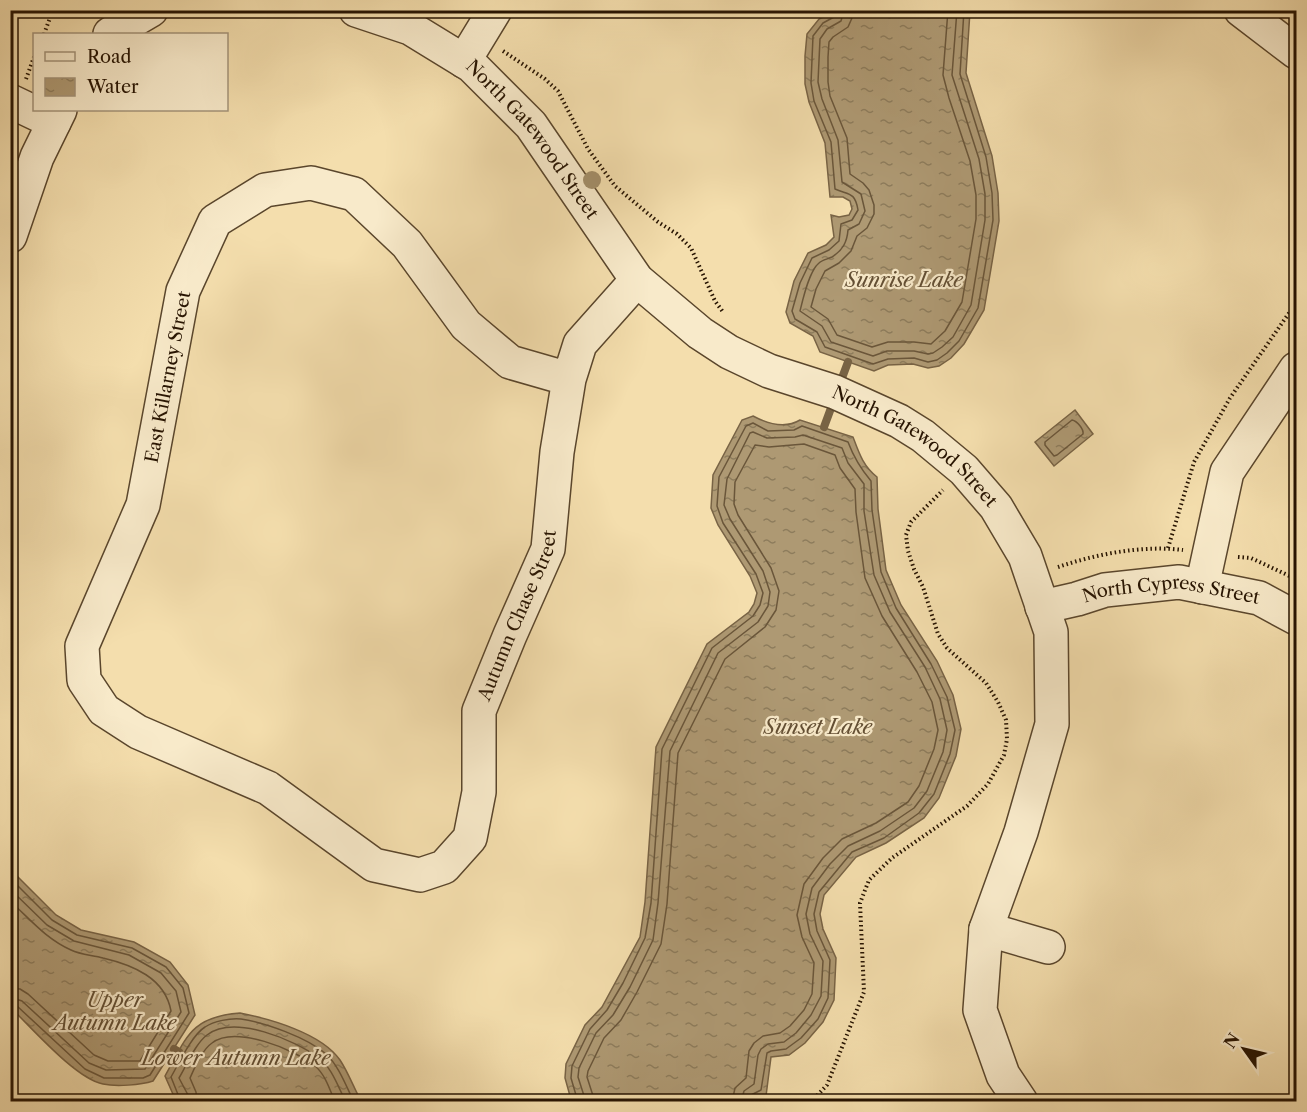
<svg xmlns="http://www.w3.org/2000/svg" width="1307" height="1112" viewBox="0 0 1307 1112" font-family="'Libre Caslon Text',serif">
  <style>
    .water { fill: url(#water-ripples); stroke: #786345; stroke-width: 1.5 }
    .lines { fill: none; stroke-linecap: round; stroke-linejoin: round }
    .shore { stroke: #6a563a; stroke-width: 1.5 }
    .stream { stroke: #786345; stroke-width: 8 }
    .minor-casing { stroke: #5a462c; stroke-width: 36 }
    .path { stroke: #261301; stroke-width: 4; stroke-dasharray: 1.5 3; stroke-linecap: butt }
    .minor { stroke: #f8eaca; stroke-width: 33 }
    .tree { fill: #a48f6a }
    .labels { text-anchor: middle; dominant-baseline: central; stroke-width: 4.5; stroke-linejoin: round; paint-order: stroke }
    .street-label { font-size: 18px; fill: #261301; stroke: #f8eaca }
    .water-label { font-size: 20px; font-style: italic; fill: #634f34; stroke: #f8eaca }
  </style>
  <defs>
    <pattern id="water-ripples" width="26" height="14" patternUnits="userSpaceOnUse" patternTransform="scale(1.5)"><rect width="26" height="14" fill="#ae9973"/><path d="M2 4q2-2 4 0t4 0M15 11q2-2 4 0t4 0" fill="none" stroke="#8d7c5c"/></pattern>
  </defs>
  <rect width="100%" height="100%" fill="#f4dead"/>
  <filter id="stains"><feTurbulence type="fractalNoise" baseFrequency=".00333" numOctaves="4"/><feColorMatrix values="0 0 0 0 .2 0 0 0 0 .09 0 0 0 0 .02 0 0 0 .5 -.17"/></filter>
  <radialGradient id="worn" r=".72"><stop offset=".6" stop-color="#630" stop-opacity="0"/><stop offset="1" stop-color="#630" stop-opacity=".3"/></radialGradient>
  <g class="water">
    <polygon points="836,11 970,11 966,73 992,156 998,193 999,221 984,310 964,344 951,358 939,366 928,368 913,364 888,365 874,371 820,352 813,336 790,323 786,312 794,281 808,253 826,245 834,237 831,215 839,217 849,215 852,209 850,201 843,197 830,197 825,143 809,102 805,84 805,56 807,34 819,19"/>
    <polygon points="1075,410 1093,434 1054,466 1035,442"/>
    <path d="M753 416C768 424 785 429 800 420L853 437C859 453 863 466 877 477L878 509 886 570 901 605 937 661 953 695 961 729 956 756 939 798 924 818 886 843 856 857 824 895 820 914 823 929 836 958 834 1000 823 1022 805 1043 789 1055 771 1057 766 1096 744 1102 574 1101 570 1096 565 1078 566 1064 585 1025 602 1007 640 937 645 902 656 747 707 644 749 612 754 604 757 593 750 576 718 525 711 508 713 475 742 420Z"/>
    <path d="M11 870 56 915 81 930 134 942 170 962 188 985 195 1015 153 1081C141 1085 116 1087 103 1084 76 1079 32 1028 11 1008Z"/>
    <path d="M240 1013C270 1019 321 1033 340 1060 348 1072 354 1088 361 1101H176L165 1076C187 1037 190 1017 240 1013Z"/>
  </g>
  <g class="lines">
    <g class="shore">
      <path d="M836 10 834 17 823 23 813 36 811 83 814 101 831 142 835 189C848 195 855 191 858 210L852 220 841 224 839 241 829 250 812 258 800 283 792 311 795 319 817 332 825 347 873 364 888 359 914 358 928 362 937 360 947 353 959 341 978 308 993 220 992 193 986 157 960 74 964 10"/>
      <path d="M844 10 841 21 827 29 820 39 818 82 822 99 838 140 842 182 861 194 865 211 859 224 848 230C847 242 843 250 832 257 828 259 822 260 819 263 809 271 803 299 800 311L822 326 831 342 873 356 887 351H914L928 354 933 353 942 347 953 337 971 305 985 220V194L979 159 952 75 957 10"/>
      <polyline points="853,10 852,18 848,27 833,37 829,42 828,57 828,82 830,96 847,138 850,174 863,183 869,190 874,205 874,214 867,228 857,236 851,251 839,263 825,271 816,289 811,307 828,319 837,335 872,347 888,342 914,342 931,344 945,331 962,302 976,219 976,195 970,161 949,98 943,75 948,10"/>
      <path d="M1072 420C1077 421 1084 429 1083 434L1057 455 1054 456 1045 445V442Z"/>
      <polyline points="10,878 52,920 77,935 132,948 166,967 183,988 189,1013 150,1075 143,1078 104,1078 85,1069 17,1006 10,1005"/>
      <polyline points="10,889 47,925 74,941 129,955 161,973 176,991 181,1012 145,1069 106,1070 89,1063 22,1001 10,997"/>
      <path d="M10 901C30 919 46 939 71 950 81 955 93 955 103 958 133 965 165 978 171 1011L140 1061H108L94 1055 28 994 20 989 10 988"/>
      <path d="M181 1102 171 1077C179 1063 192 1035 205 1027 214 1021 230 1018 241 1019 264 1022 308 1038 326 1054 339 1066 346 1086 354 1102"/>
      <path d="M188 1102V1095L179 1078C187 1065 195 1044 207 1035 234 1014 295 1040 319 1058 332 1068 338 1087 346 1102"/>
      <path d="M197 1102 196 1092 190 1078C195 1067 202 1050 212 1043 235 1025 294 1049 315 1066 325 1074 330 1090 335 1102"/>
      <path d="M578 1102 571 1078 572 1066 590 1029 607 1010 623 983 645 938 651 903 662 749 712 648 753 616 760 605 763 593 756 574 723 523 717 506 719 477 746 426 753 423 768 431 794 430 802 426 848 442C854 458 860 468 871 481L872 510 881 572 896 608 931 664 947 697 955 730 950 754 934 794 919 813 884 838 852 852 819 892 814 914 817 931 830 960 828 998 818 1019 801 1038 786 1049 771 1051 767 1053 761 1090 751 1095 749 1102"/>
      <polyline points="586,1102 578,1077 579,1068 596,1033 613,1015 630,987 653,940 658,903 670,751 718,653 758,622 768,606 770,592 763,571 730,519 724,505 727,479 750,433 753,432 767,438 795,437 803,435 842,448 848,463 864,484 864,511 874,575 890,612 925,667 940,699 947,730 943,752 927,791 914,808 880,831 848,846 830,864 812,888 806,914 810,934 823,961 821,996 811,1015 796,1033 784,1042 768,1044 761,1049 758,1055 754,1084 744,1091 741,1102"/>
      <polyline points="595,1102 587,1077 588,1071 604,1038 621,1020 637,992 661,944 667,904 678,753 725,659 765,627 776,610 779,591 771,568 738,515 734,504 735,482 755,445 769,447 804,444 835,455 840,468 855,489 856,512 865,578 882,616 917,672 932,702 938,730 934,749 919,786 908,802 876,823 842,839 823,858 804,884 797,915 802,937 814,963 812,994 804,1010 790,1026 780,1033 763,1036 754,1043 749,1051 746,1078 735,1088 732,1102"/>
    </g>
    <g class="stream">
      <polyline points="839,386 848,362"/>
      <polyline points="824,427 834,400"/>
      <polyline points="174,1049 179,1052"/>
    </g>
    <defs>
      <g id="minor">
        <path id="s1" d="M356 10 410 28 472 66 531 125 637 280 700 333 729 352 769 371 835 392 899 421 923 436 964 470 996 507 1025 556 1051 632 1052 724 1021 832 986 929 980 1010 1003 1075 1021 1102"/>
        <polyline points="1241,10 1296,52"/>
        <polyline points="110,34 151,10"/>
        <polyline points="464,61 495,10"/>
        <polyline points="10,101 54,122"/>
        <polyline points="10,236 37,157 60,110"/>
        <path id="s2" d="M569 379 510 362 466 325 407 244 354 194 311 183 265 190 215 221 183 291 143 505 82 646 84 680 104 710 138 732 268 788 374 865 420 875 444 867 470 838 479 792V711L510 635 548 549 557 452 569 379 580 344 637 280"/>
        <polyline points="1202,587 1227,472 1296,369"/>
        <path id="s3" d="M1042 607 1077 599 1105 590 1179 582 1259 598 1296 618"/>
        <polyline points="986,929 1048,947"/>
      </g>
    </defs>
    <use href="#minor" class="minor-casing"/>
    <g class="path">
      <polyline points="44,34 53,10"/>
      <polyline points="503,51 545,79 558,91 588,149 615,186 658,222 677,234 691,248 715,301 723,312"/>
      <polyline points="26,79 34,57"/>
      <polyline points="1168,548 1194,462 1230,398 1296,303"/>
      <polyline points="1238,557 1251,558 1296,579"/>
      <path d="M1058 567C1097 554 1142 545 1183 550"/>
      <polyline points="811,1102 827,1085 864,992 860,903 869,880 892,858 967,806 988,784 1004,755 1007,739 1006,720 998,702 986,683 947,648 938,634 923,587 914,569 908,551 906,535 911,522 943,490"/>
    </g>
    <use href="#minor" class="minor"/>
  </g>
  <circle class="tree" cx="592" cy="180" r="9"/>
  <g class="labels">
    <g class="street-label">
      <text stroke="none"><textPath href="#s1" startOffset="225">North Gatewood Street</textPath></text>
      <text transform="translate(168 377) rotate(-79)">East Killarney Street</text>
      <text stroke="none"><textPath href="#s1" startOffset="729">North Gatewood Street</textPath></text>
      <text stroke="none"><textPath href="#s3" startOffset="132">North Cypress Street</textPath></text>
      <text stroke="none"><textPath href="#s2" startOffset="1616">Autumn Chase Street</textPath></text>
    </g>
    <g class="water-label">
      <text x="904" y="280">Sunrise Lake</text>
      <text x="818" y="727">Sunset Lake</text>
      <text x="115" y="1000">Upper<tspan x="115" dy="23">Autumn Lake</tspan></text>
      <text x="236" y="1058">Lower Autumn Lake</text>
    </g>
  </g>
  <rect width="1307" height="1112" fill="none" stroke="#f4dead" stroke-width="36"/>
  <rect x="12" y="12" width="1283" height="1088" fill="none" stroke="#261301" stroke-width="3"/>
  <rect x="18" y="18" width="1271" height="1076" fill="none" stroke="#261301" stroke-width="1.5"/>
  <rect x="33" y="33" width="195" height="78" fill="#f8eaca" stroke="#a4947a" stroke-width="1.5"/>
  <rect x="45" y="52" width="30" height="9" fill="#f8eaca" stroke="#a4947a" stroke-width="1.5"/>
  <text x="87" y="63" font-size="18" fill="#261301">Road</text>
  <rect x="45" y="78" width="30" height="18" fill="url(#water-ripples)" stroke="#a4947a" stroke-width="1.5"/>
  <text x="87" y="93" font-size="18" fill="#261301">Water</text>
  <g transform="translate(1244 1049) rotate(304)" stroke="#f8eaca" stroke-width="4.5" paint-order="stroke">
  <path d="M0-4.5L10 22L0 15L-10 22Z" fill="#261301"/>
  <text y="-9" font-size="16" font-weight="bold" text-anchor="middle" fill="#261301">N</text>
  </g>
  <rect width="100%" height="100%" filter="url(#stains)"/>
  <rect width="100%" height="100%" fill="url(#worn)"/>
</svg>
